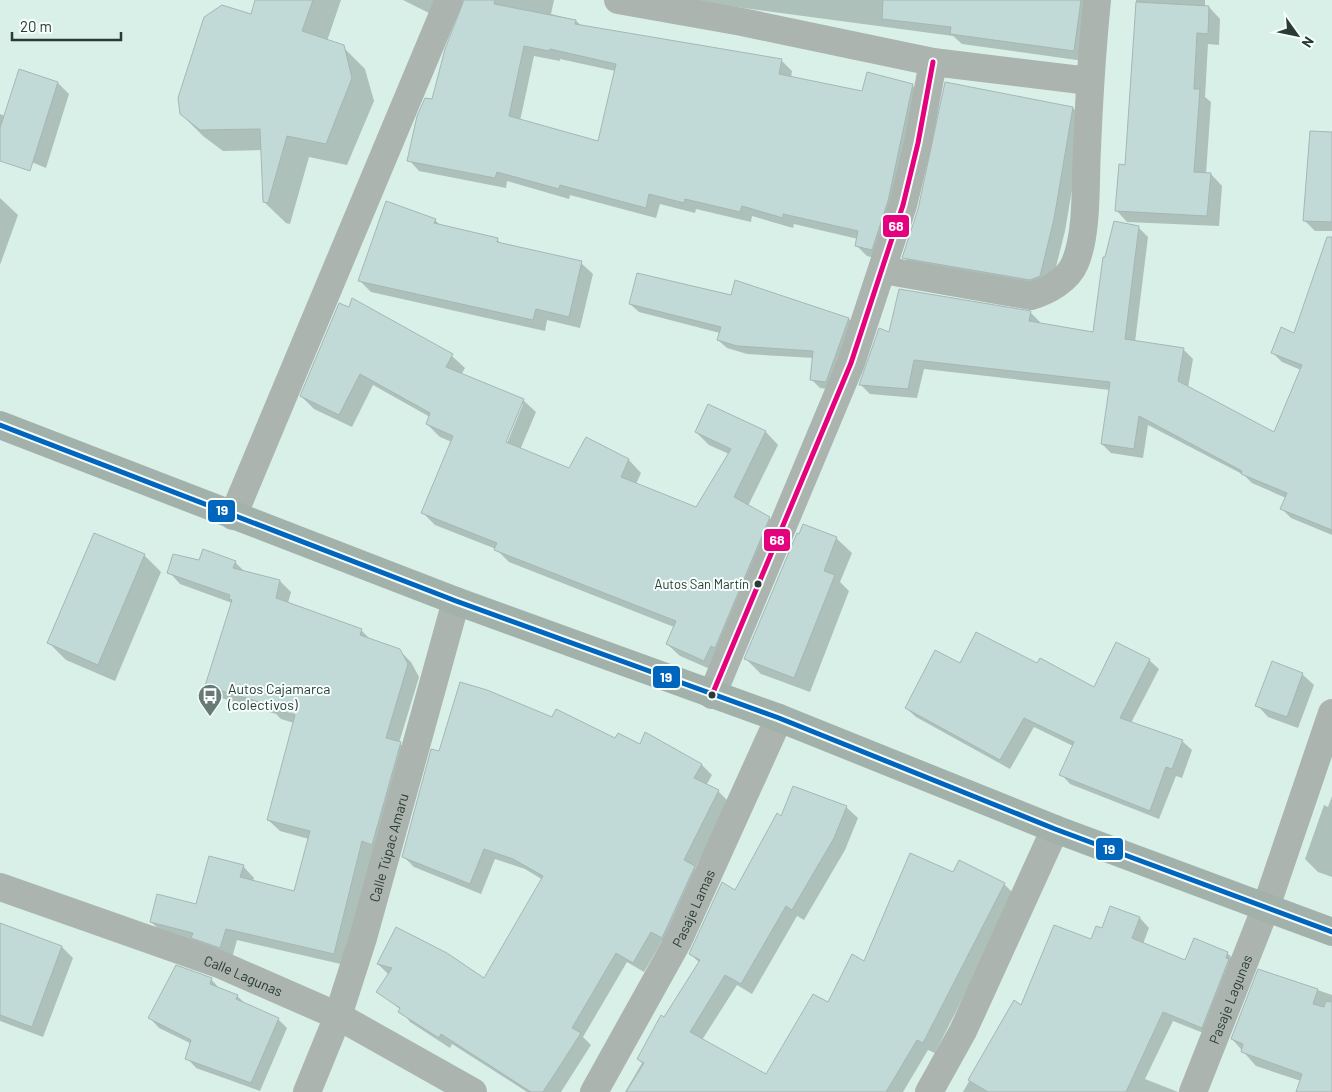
<svg xmlns="http://www.w3.org/2000/svg" width="1332" height="1092" viewBox="0 0 1332 1092" font-family="Barlow,sans-serif">
  <style>
    .shadow { fill: #0003; fill-rule: evenodd }
    .building { fill: #c1d9d7; stroke: #a5b7b5; fill-rule: evenodd }
    .lines { fill: none; stroke-linecap: round; stroke-linejoin: round }
    .minor { stroke: #abb4ae; stroke-width: 28 }
    .highway { stroke: #a2b1a9; stroke-width: 28 }
    .bus-1-casing { stroke: #f6fefc; stroke-width: 9 }
    .bus-2-casing { stroke: #f6fefc; stroke-width: 9 }
    .bus-1 { stroke: #0065bd; stroke-width: 5 }
    .bus-2 { stroke: #e5007d; stroke-width: 5 }
    .bus-dot { fill: #2a3b36; stroke: #f6fefc; stroke-width: 2 }
    .labels { text-anchor: middle; dominant-baseline: central; stroke-width: 4; stroke-linejoin: round; paint-order: stroke }
    .bus-label { font-size: 13px; fill: #2a3b36; stroke: #f6fefc; text-anchor: end }
    .poi-label { font-size: 14px; fill: #2a3b36; stroke: #f6fefc; text-anchor: start }
    .street-label { font-size: 14px; fill: #2a3b36; stroke: #f6fefc }
    .line-badge { stroke: #f6fefc; stroke-width: 2 }
    .badge-label { font-size: 14px; text-anchor: middle; font-weight: bold; fill: #fff }
  </style>
  <rect width="100%" height="100%" fill="#d9f0e9"/>
  <g class="shadow">
    <polygon points="257,0 341,0 327,41 343,47 365,69 374,101 347,165 309,157 290,224 286,223 264,202 262,150 223,151 203,136 181,114 252,15"/>
    <polygon points="403,0 461,0 463,2 456,5 447,22"/>
    <path d="M465 0H554L551 14 575 20 582 26 781 60 792 71 791 78 863 93 912 85 923 96 882 260 867 256 857 246 858 239 794 224 793 228 752 216 751 222 696 209 695 213 660 204 656 218 570 195 569 199 507 181 506 188 419 171 409 160 433 101ZM534 56 560 61V59L615 71 599 143 520 121Z"/>
    <polygon points="683,0 1086,0 1084,61 962,44 953,36"/>
    <polygon points="1136,0 1205,0 1205,7 1209,7 1220,19 1219,45 1208,44 1205,97 1211,102 1206,174 1211,174 1222,186 1219,226 1127,222 1116,210 1126,166 1131,119"/>
    <polygon points="58,83 69,94 46,168 0,149 0,114 5,116"/>
    <polygon points="1073,108 1084,119 1065,231 1051,287 915,269 904,257"/>
    <polygon points="1332,142 1332,231 1315,231 1304,220"/>
    <polygon points="0,198 18,215 0,265"/>
    <polygon points="435,220 441,226 497,239 502,245 581,263 593,274 580,328 547,320 545,331 371,292 359,280"/>
    <polygon points="1139,228 1148,237 1135,342 1183,349 1193,359 1188,388 1274,434 1301,370 1282,362 1273,353 1295,334 1332,287 1332,535 1291,518 1282,509 1286,498 1252,483 1244,475 1148,425 1143,458 1111,453 1102,444 1110,390 924,369 917,398 870,394 860,384 890,333 1030,312 1040,322 1040,324 1094,333 1106,258"/>
    <polygon points="736,282 849,319 857,327 835,390 820,388 812,380 814,358 747,354 727,348 718,340 720,333 639,312 630,304 732,297"/>
    <path d="M353 300 452 356 465 368 461 375 523 400 536 412 520 450 569 470 587 439 629 460 641 473 636 484 697 509 729 454 709 445 696 432 708 406 766 432 778 445 748 506 769 518 781 531 717 672 680 656 667 644 674 627 509 562 496 549 435 525 422 512 452 442 440 437 427 424 430 417 373 385 352 427 314 409 301 396ZM520 404H523L505 448H502Z"/>
    <polygon points="836,538 852,553 840,582 849,591 810,692 761,674 746,659"/>
    <polygon points="144,555 161,572 115,681 66,660 49,643"/>
    <polygon points="200,562 235,562 246,573 280,581 291,592 288,603 361,630 372,641 399,650 411,662 419,677 399,743 412,754 345,965 237,940 232,958 163,933 151,922 196,905 243,866 254,878 253,881 295,892 309,839 280,831 268,820 294,723 281,719 276,714 218,697 206,685 232,603 180,584 169,572"/>
    <polygon points="1149,660 1159,669 1131,723 1182,741 1192,750 1182,778 1176,776 1159,819 1070,784 1061,774 1073,746 1034,727 1010,769 916,717 906,708 960,665 1038,665 1094,689"/>
    <polygon points="1302,674 1314,685 1298,728 1268,717 1257,705"/>
    <polygon points="553,719 616,740 702,765 712,775 707,784 718,791 729,802 695,869 704,878 673,948 662,941 644,972 627,962 583,1037 591,1045 561,1092 527,1092 452,1044 450,1048 410,1022 401,1010 378,992 389,975 378,964 485,980 543,880 525,869 495,859 481,894 414,867 403,856 440,753"/>
    <polygon points="1332,796 1332,877 1318,872 1305,859 1324,805 1328,807"/>
    <polygon points="846,807 858,818 845,850 804,920 797,916 752,994 737,985 702,1040 766,1076 865,962 953,874 1004,884 1015,895 935,1053 928,1050 903,1092 625,1092 642,1063 638,1059 700,963 690,954 735,892 782,818"/>
    <polygon points="1111,907 1140,918 1149,928 1143,944 1186,962 1227,953 1237,962 1211,1036 1173,1021 1145,1079 1178,1092 963,1092 1014,1002 1022,1007 1103,930"/>
    <polygon points="0,924 62,947 73,958 43,1037 0,1021"/>
    <polygon points="1259,970 1332,995 1332,1092 1298,1092 1301,1081 1256,1066 1232,1039"/>
    <polygon points="211,979 220,989 237,996 247,1005 278,1019 287,1028 260,1091 196,1068 187,1058 192,1044 159,1028 150,1018"/>
  </g>
  <g class="building">
    <polygon points="255,0 313,0 302,31 344,45 352,78 326,144 287,136 268,203 263,202 260,129 200,130 180,114 178,98 204,17 222,5 251,14"/>
    <path d="M464 0H495L494 4 576 20 575 24 782 59 779 74 862 91 867 72 913 84 888 201 872 250 855 246 858 231 783 214V218L742 206 740 212 685 199 684 203 649 194 646 208 560 185 559 189 497 172 495 178 407 161 417 116 425 98 432 99 445 49ZM524 46 549 51 550 49 616 64 598 141 509 116Z"/>
    <polygon points="883,0 1081,0 1074,51 950,34 951,27 882,19"/>
    <polygon points="1136,2 1209,6 1208,34 1197,33 1194,89 1200,89 1194,172 1211,173 1207,216 1115,211 1119,164 1125,165"/>
    <polygon points="19,69 58,82 30,171 0,161 0,128"/>
    <polygon points="945,82 1073,107 1054,219 1040,276 1038,277 1030,280 902,258 918,209"/>
    <polygon points="1310,131 1332,132 1332,222 1303,221"/>
    <polygon points="386,201 436,219 434,223 498,238 497,242 582,261 569,317 536,309 533,320 358,281"/>
    <polygon points="1114,221 1139,226 1125,339 1184,348 1178,381 1274,432 1302,365 1271,353 1281,327 1294,333 1327,237 1332,237 1332,530 1280,509 1287,493 1241,474 1242,471 1139,416 1134,449 1101,444 1110,382 914,360 908,389 859,385 879,328 889,332 899,289 1031,311 1029,321 1093,332 1103,257 1105,257"/>
    <polygon points="637,273 731,295 735,280 849,318 826,382 810,380 813,351 737,346 717,340 721,327 629,304"/>
    <polygon points="352,298 453,354 446,367 524,399 506,442 569,468 586,437 629,459 621,477 696,507 731,449 695,432 708,404 766,431 734,497 770,517 715,648 711,646 704,661 666,644 676,621 494,550 497,543 421,513 453,436 426,424 430,413 360,374 339,415 300,396 339,303 349,307"/>
    <polygon points="803,524 837,537 824,571 835,575 794,678 744,659 797,533 799,534"/>
    <polygon points="94,533 145,554 98,665 47,643"/>
    <polygon points="203,549 236,561 233,568 280,580 276,598 362,629 360,635 400,649 408,664 386,738 401,742 372,845 362,841 334,954 226,929 220,948 191,938 193,933 150,922 157,894 196,904 209,856 244,865 240,877 294,891 310,831 267,820 295,715 269,708 270,705 205,686 232,600 229,599 230,595 167,573 173,554 199,560"/>
    <polygon points="976,632 1037,663 1040,658 1094,687 1116,642 1150,659 1120,718 1183,740 1172,769 1166,767 1150,811 1059,775 1074,742 1024,718 1000,760 905,708 935,650 960,663"/>
    <polygon points="1272,661 1303,673 1287,717 1255,706"/>
    <polygon points="460,682 487,690 552,717 556,709 615,738 618,733 640,744 645,732 702,764 694,778 719,790 684,860 695,866 662,938 651,932 633,963 616,953 572,1028 581,1033 543,1092 531,1092 441,1034 439,1038 398,1012 400,1008 376,992 392,968 377,964 396,927 447,953 484,978 543,876 513,859 484,849 470,884 402,857 431,749 439,751"/>
    <polygon points="793,786 847,806 834,838 792,910 786,906 741,984 725,975 690,1032 766,1074 813,994 828,1002 852,954 864,961 910,853 953,872 959,860 1005,883 923,1043 917,1040 886,1092 626,1092 644,1063 637,1059 661,1015 664,1017 700,960 689,954 722,882 735,890 777,813 781,816"/>
    <polygon points="1110,906 1140,917 1132,938 1185,960 1194,938 1228,952 1226,958 1229,959 1202,1028 1163,1012 1126,1092 988,1092 968,1080 1014,1000 1021,1005 1054,925 1091,939 1096,926 1102,928"/>
    <polygon points="0,923 62,946 32,1027 0,1015"/>
    <polygon points="176,965 212,978 210,984 238,995 236,999 279,1018 251,1083 185,1059 191,1040 148,1018"/>
    <polygon points="1258,969 1318,989 1313,1004 1324,1007 1326,1001 1332,1002 1332,1092 1296,1092 1302,1074 1241,1052 1243,1044 1231,1039"/>
  </g>
  <g class="lines">
    <g class="minor">
      <polyline points="618,0 742,22 933,62 1089,81"/>
      <path d="M883 270 1031 296C1048 291 1068 280 1075 263 1088 232 1085 182 1087 149 1089 99 1092 50 1097 0"/>
      <polyline points="233,516 449,0"/>
      <polyline points="712,695 851,363 903,205 918,143 933,62"/>
      <path id="s1" d="M0 887 219 964 338 1016 473 1092"/>
      <path id="s2" d="M307 1092 338 1016 363 938 456 601"/>
      <path id="s3" d="M594 1092 678 941 779 718"/>
      <polyline points="929,1092 963,1031 1055,829"/>
      <path id="s4" d="M1193 1092 1266 907 1332 713"/>
    </g>
    <polyline class="highway" points="0,425 456,601 779,718 1055,829 1332,932"/>
    <defs>
      <polyline id="bus-1" points="0,425 456,601 779,718 1055,829 1332,932"/>
      <polyline id="bus-2" points="712,695 851,363 903,205 918,143 933,62"/>
    </defs>
    <use href="#bus-1" class="bus-1-casing"/>
    <use href="#bus-2" class="bus-2-casing"/>
    <use href="#bus-1" class="bus-1"/>
    <use href="#bus-2" class="bus-2"/>
  </g>
  <defs>
    <symbol id="bus-pin" viewBox="-11 -11 22 30"><path d="M0 17L-7.5 6A9.5 9.5 0 1 1 7.5 6Z" fill="#677a75" stroke="#f6fefc"/><path d="M-5-6H5V4H4V6H2V4H-2V6H-4V4H-5ZM-3.5-4V0h7V-4ZM-3.5 1.2v1.5H-2V1.2ZM2 1.2v1.5H3.5V1.2Z" fill="#fff"/></symbol>
  </defs>
  <g fill-rule="evenodd">
    <use href="#bus-pin" x="196" y="682" width="28" height="38"/>
  </g>
  <g class="bus-dot">
    <circle cx="758" cy="584" r="4.5"/>
    <circle cx="712" cy="695" r="4.5"/>
  </g>
  <g class="labels">
    <g class="bus-label">
      <text x="749" y="584">Autos San Martín</text>
    </g>
    <g class="poi-label">
      <text x="228" y="688">Autos Cajamarca<tspan x="228" dy="16">(colectivos)</tspan></text>
    </g>
    <g class="street-label">
      <text stroke="none"><textPath href="#s2" startOffset="258">Calle Túpac Amaru</textPath></text>
      <text stroke="none"><textPath href="#s3" startOffset="209">Pasaje Lamas</textPath></text>
      <text stroke="none"><textPath href="#s1" startOffset="259">Calle Lagunas</textPath></text>
      <text stroke="none"><textPath href="#s4" startOffset="100">Pasaje Lagunas</textPath></text>
    </g>
  </g>
  <g class="line-badge">
    <rect x="882" y="214" width="28" height="24" rx="5" fill="#e5007d"/>
    <rect x="207" y="499" width="29" height="24" rx="5" fill="#0065bd"/>
    <rect x="763" y="528" width="28" height="24" rx="5" fill="#e5007d"/>
    <rect x="652" y="665" width="29" height="24" rx="5" fill="#0065bd"/>
    <rect x="1095" y="837" width="29" height="24" rx="5" fill="#0065bd"/>
  </g>
  <g class="badge-label">
    <text x="896" y="231">68</text>
    <text x="222" y="515">19</text>
    <text x="777" y="545">68</text>
    <text x="666" y="682">19</text>
    <text x="1109" y="854">19</text>
  </g>
  <g transform="translate(1297 35) rotate(123)" stroke="#f6fefc" stroke-width="4" paint-order="stroke">
  <path d="M0-4L9 19L0 12L-9 19Z" fill="#2a3b36"/>
  <text y="-8" font-size="14" font-weight="bold" text-anchor="middle" fill="#2a3b36">N</text>
  </g>
  <path d="M12 32v8h109v-8" fill="none" stroke="#2a3b36" stroke-width="2.5"/>
  <text x="20" y="32" font-size="15" fill="#2a3b36" stroke="#f6fefc" stroke-width="4" paint-order="stroke">20 m</text>
</svg>
